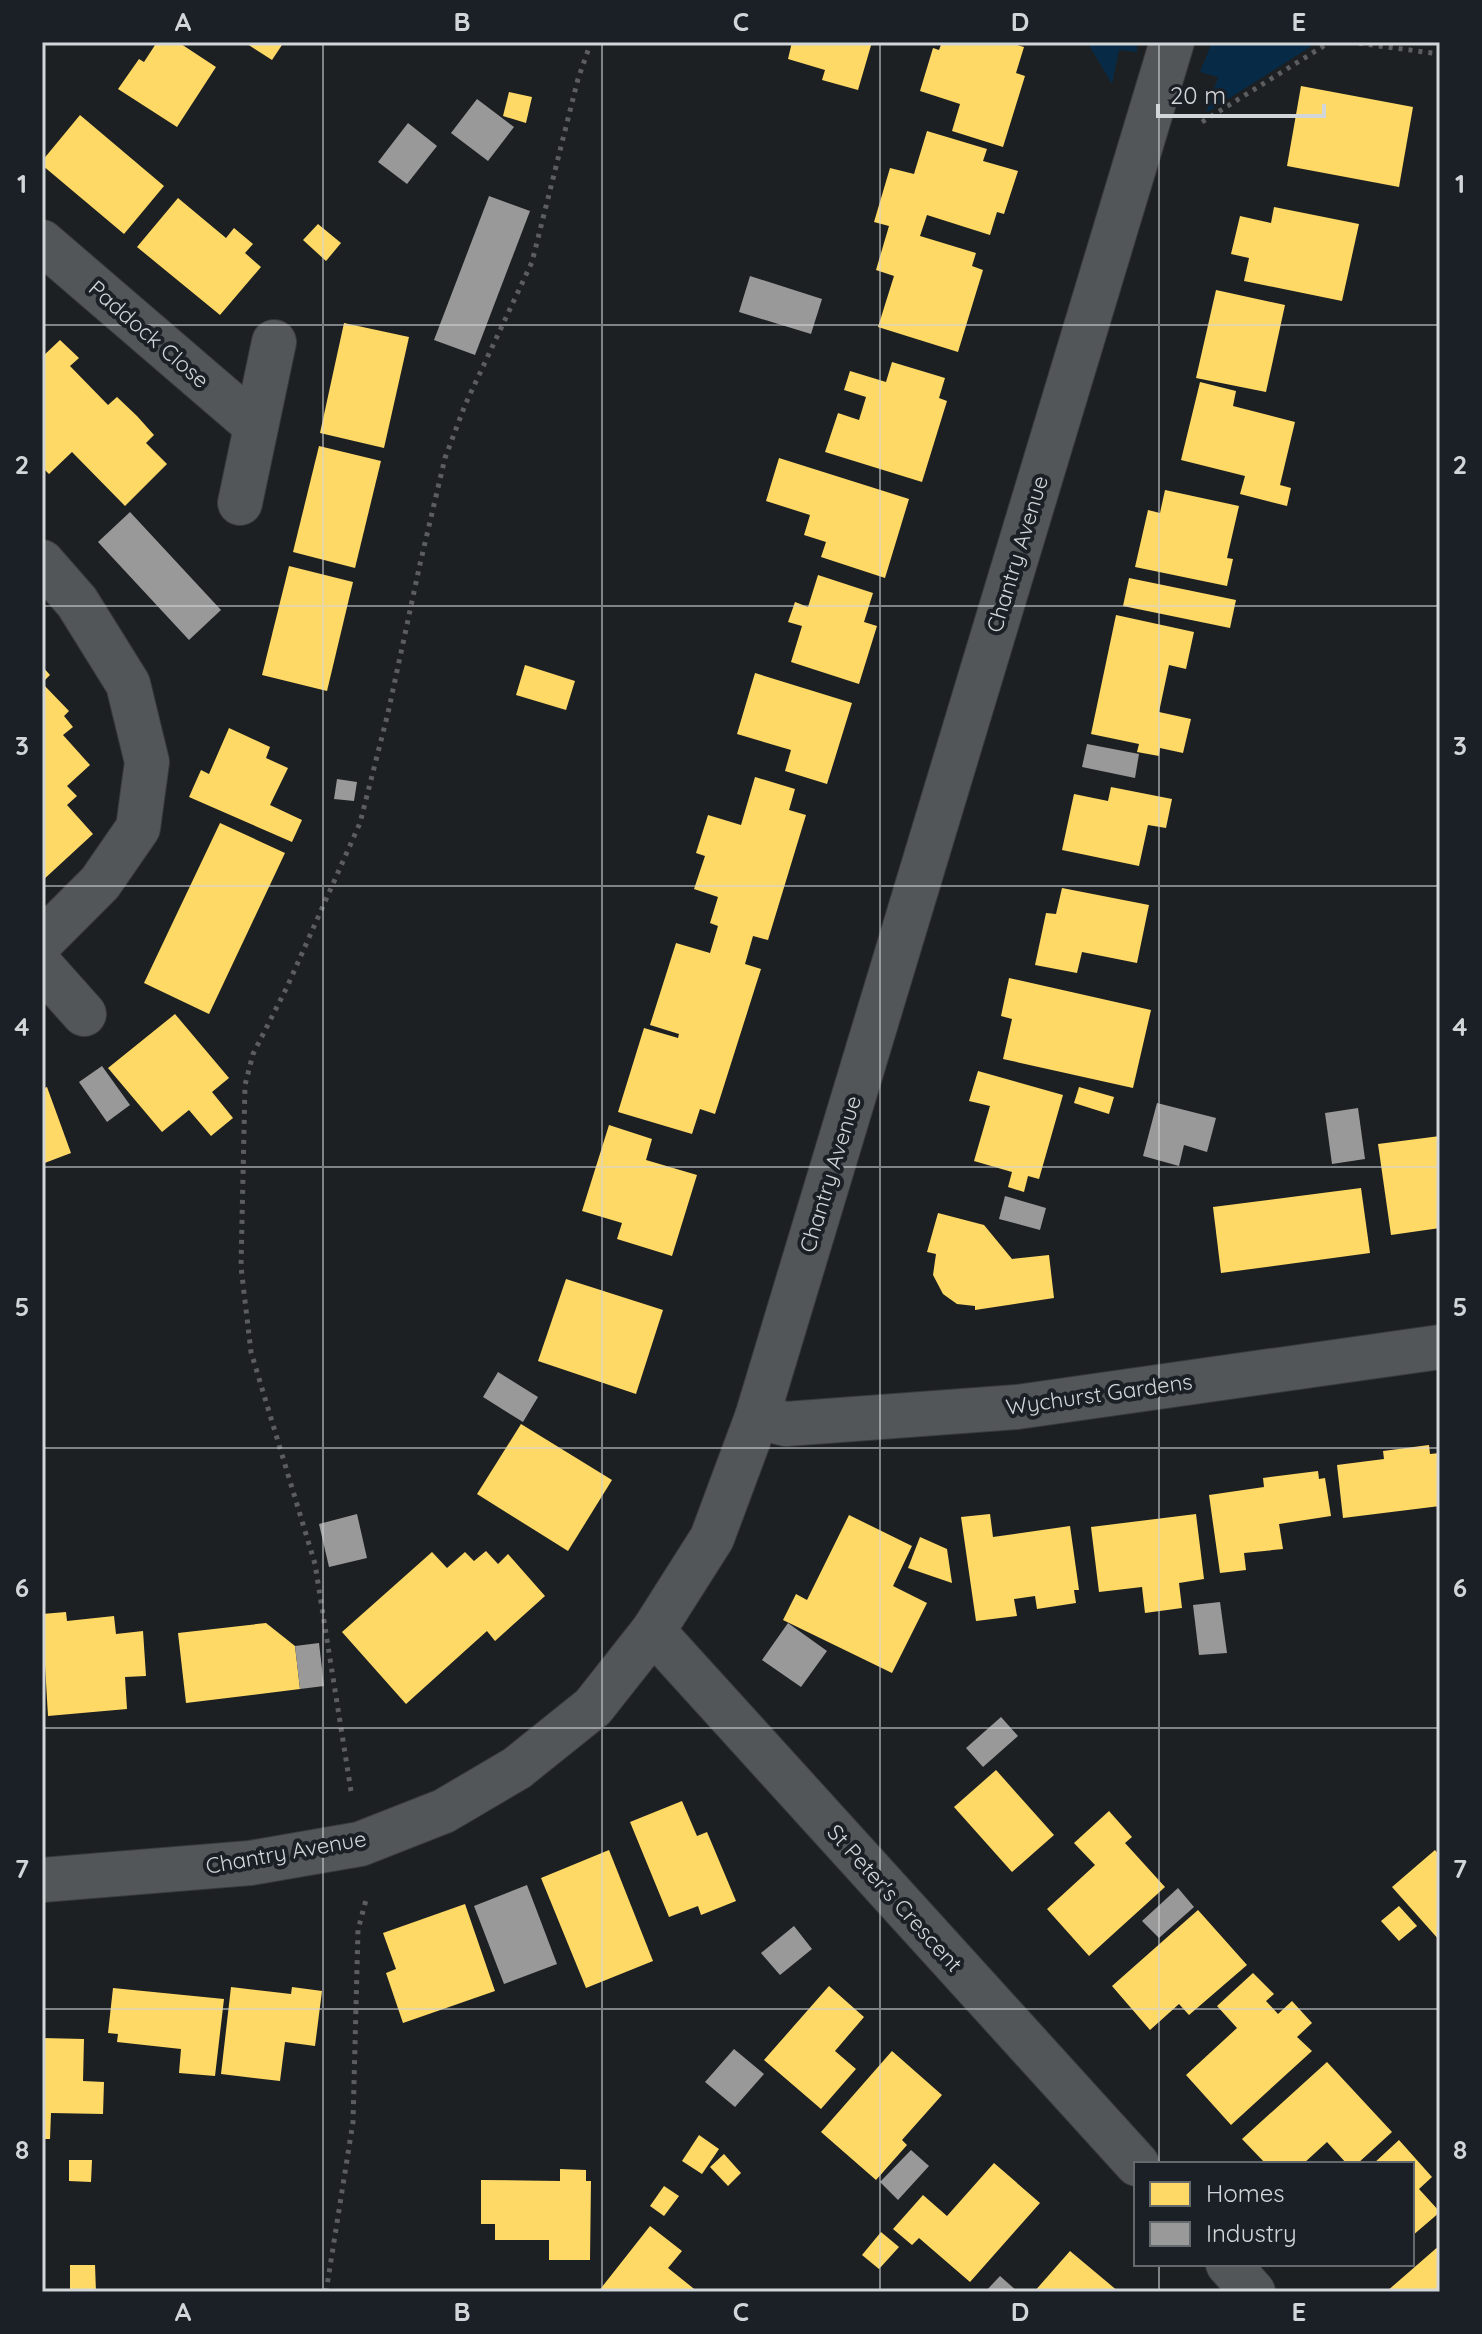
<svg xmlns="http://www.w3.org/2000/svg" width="1482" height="2334" viewBox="0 0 1482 2334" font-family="Quicksand,sans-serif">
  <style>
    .green { fill: #072b46 }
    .homes { fill: #ffd966 }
    .industry { fill: #999 }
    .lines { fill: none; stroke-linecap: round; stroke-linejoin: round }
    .street-casing { stroke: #383a3c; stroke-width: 46 }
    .path { stroke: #5b5d5f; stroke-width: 5; stroke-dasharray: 4 6; stroke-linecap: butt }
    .street { stroke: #535658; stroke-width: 44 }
    .grid { fill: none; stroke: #d2d6d9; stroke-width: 2; stroke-opacity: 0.55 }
    .labels { text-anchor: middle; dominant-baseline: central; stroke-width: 8; stroke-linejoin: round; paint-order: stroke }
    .street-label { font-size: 22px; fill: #d2d6d9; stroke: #1a2025 }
    .neatline { fill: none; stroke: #d2d6d9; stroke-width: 3 }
    .grid-label { font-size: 26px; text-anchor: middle; font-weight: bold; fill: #d2d6d9 }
  </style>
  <rect width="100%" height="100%" fill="#1d2022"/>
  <g class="green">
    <polygon points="1087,42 1137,42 1137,52 1119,50 1112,84"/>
    <polygon points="1212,42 1318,42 1206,113 1218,77 1200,72"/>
  </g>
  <g class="homes">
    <polygon points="157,42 178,42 216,67 177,127 118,89 139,59 144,62"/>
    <polygon points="244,42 284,42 272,60"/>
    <polygon points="792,42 872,42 858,90 822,80 825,70 788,59"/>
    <polygon points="942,42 1007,42 1024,47 1016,73 1025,76 1003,147 952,131 960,104 920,91 933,48 939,50"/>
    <polygon points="1301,86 1413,107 1399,187 1287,166"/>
    <polygon points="509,92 532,97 526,123 503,116"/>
    <polygon points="80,115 164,186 124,234 42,165 42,161"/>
    <polygon points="927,131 987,149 983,161 1018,171 1004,214 997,212 990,235 927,215 920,236 976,253 972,266 983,270 958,352 878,327 894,276 876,270 889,226 874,222 890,168 914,174"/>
    <polygon points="178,198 226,238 234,228 253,244 245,253 261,267 220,315 137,247"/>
    <polygon points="1274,207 1359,224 1342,301 1244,281 1249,258 1231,254 1240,216 1271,223"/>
    <polygon points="318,224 341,243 326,261 303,240"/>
    <polygon points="1216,290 1285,305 1266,392 1196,378"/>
    <polygon points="344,323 409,337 384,448 320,433"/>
    <polygon points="60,340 79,358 70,366 108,405 117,397 137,416 154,435 146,443 167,464 125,506 72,452 49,474 42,467 42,357"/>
    <polygon points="892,362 945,378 939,398 947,401 922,482 825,452 838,413 859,420 866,397 844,390 850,371 886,382"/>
    <polygon points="1200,382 1236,391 1233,406 1295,422 1280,485 1291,488 1287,506 1240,494 1245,476 1181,460"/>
    <polygon points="319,446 381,461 355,568 293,552"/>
    <polygon points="779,458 909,499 885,578 821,557 826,542 804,535 810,515 766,501"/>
    <polygon points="1165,490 1239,506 1227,558 1233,559 1227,586 1135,567 1148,510 1160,513"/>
    <polygon points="289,566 353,582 327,691 262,675"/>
    <polygon points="818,575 873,593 864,622 877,626 859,684 791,662 802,626 788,622 795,602 808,607"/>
    <polygon points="1129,578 1236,600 1230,628 1123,606"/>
    <polygon points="1116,615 1194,632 1186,669 1169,665 1159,712 1191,719 1183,753 1160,748 1159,756 1137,752 1139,744 1091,734"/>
    <polygon points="525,665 575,681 566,710 516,695"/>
    <polygon points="42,666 50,675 42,683 69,711 64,716 73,727 63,735 90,765 67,786 77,796 67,805 93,834 42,881"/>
    <polygon points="755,673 852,703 827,784 785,771 791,750 737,734"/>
    <polygon points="229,728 270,747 266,758 288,768 270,805 302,820 292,842 189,797 201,770 209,774"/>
    <polygon points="755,777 795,789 789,810 806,815 768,940 753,936 745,964 761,969 715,1114 700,1109 692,1134 618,1112 644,1028 678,1038 679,1034 650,1025 676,943 710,953 718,926 710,923 718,897 694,889 705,856 696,853 708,815 741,825"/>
    <polygon points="1111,787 1172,799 1166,828 1148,825 1139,866 1062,850 1074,794 1108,801"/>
    <polygon points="220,823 285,853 209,1014 144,983"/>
    <polygon points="1062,888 1149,905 1137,963 1082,952 1077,973 1035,965 1046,913 1056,914"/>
    <polygon points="1009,978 1151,1010 1133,1088 1003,1059 1012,1019 1001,1016"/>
    <polygon points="175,1014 229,1078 212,1092 233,1118 211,1136 189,1110 162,1132 108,1068"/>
    <polygon points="978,1071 1063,1095 1039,1179 1028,1176 1024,1192 1008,1187 1012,1172 974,1161 990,1106 969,1101"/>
    <polygon points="47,1087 71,1153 42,1164 42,1089"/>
    <polygon points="1079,1087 1114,1097 1109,1114 1074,1103"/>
    <polygon points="609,1125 652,1139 646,1160 697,1175 672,1256 617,1239 622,1223 582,1211"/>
    <polygon points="1440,1136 1440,1228 1391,1235 1378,1144"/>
    <polygon points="1361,1188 1370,1253 1221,1273 1213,1207"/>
    <polygon points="938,1213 984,1225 1012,1259 1049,1255 1054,1298 975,1310 975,1306 957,1304 943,1294 933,1275 936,1254 927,1252"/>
    <polygon points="566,1279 663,1310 636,1394 538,1361"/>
    <polygon points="521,1424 612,1480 568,1551 477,1494"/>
    <polygon points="1429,1445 1430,1454 1440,1453 1440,1506 1343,1518 1337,1465 1384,1459 1383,1451"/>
    <polygon points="1318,1471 1319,1479 1325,1478 1331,1516 1279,1524 1283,1549 1244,1553 1246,1570 1220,1573 1209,1495 1264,1487 1263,1478"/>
    <polygon points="990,1514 993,1537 1070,1526 1079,1590 1074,1590 1076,1603 1037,1609 1035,1596 1014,1599 1017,1616 976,1621 961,1517"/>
    <polygon points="1196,1514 1204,1579 1179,1583 1182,1608 1145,1613 1142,1587 1099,1592 1091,1527"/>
    <polygon points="849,1515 912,1546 893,1586 927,1603 892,1673 783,1620 796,1594 807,1600"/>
    <polygon points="920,1537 947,1549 952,1583 908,1568"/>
    <polygon points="486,1551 498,1564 508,1554 545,1596 495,1641 487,1631 406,1704 342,1632 432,1552 447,1568 465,1552 474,1561"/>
    <polygon points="66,1612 67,1621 114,1616 116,1634 143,1631 146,1676 125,1677 127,1709 48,1716 42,1614"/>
    <polygon points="266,1623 295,1646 300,1689 186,1703 178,1633"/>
    <polygon points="996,1770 1054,1835 1012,1872 954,1807"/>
    <polygon points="682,1801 697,1836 707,1832 736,1901 701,1915 698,1906 669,1917 630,1822"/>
    <polygon points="1109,1811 1132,1837 1125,1843 1165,1887 1089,1956 1047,1909 1095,1865 1074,1843"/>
    <polygon points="609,1850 653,1961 586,1988 541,1878"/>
    <polygon points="1435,1850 1440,1856 1440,1941 1392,1887"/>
    <polygon points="465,1904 495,1991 403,2023 386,1973 396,1969 383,1933"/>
    <polygon points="1399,1906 1417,1926 1399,1941 1381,1921"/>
    <polygon points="1198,1910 1247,1965 1189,2015 1179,2004 1150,2030 1112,1986"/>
    <polygon points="1253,1973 1274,1994 1266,2001 1278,2014 1292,2001 1312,2023 1297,2037 1312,2051 1231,2125 1186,2075 1237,2028 1217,2006"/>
    <polygon points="829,1986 864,2017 835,2051 856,2069 821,2109 764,2060"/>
    <polygon points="231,1987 291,1994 292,1987 322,1991 315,2046 285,2042 280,2081 221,2074"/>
    <polygon points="113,1988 224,1999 215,2076 179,2073 181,2049 117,2042 118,2034 108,2033"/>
    <polygon points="42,2038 84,2039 83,2081 104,2082 103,2114 51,2113 50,2139 42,2139"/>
    <polygon points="892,2051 942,2095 902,2140 907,2145 876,2180 821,2132"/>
    <polygon points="1327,2062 1392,2132 1357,2164 1347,2164 1327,2142 1303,2164 1266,2164 1242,2139"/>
    <polygon points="699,2135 719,2149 702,2174 682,2161"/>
    <polygon points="1399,2140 1432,2177 1419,2189 1440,2212 1412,2236 1412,2164 1373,2164"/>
    <polygon points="724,2154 741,2173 728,2186 710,2167"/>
    <polygon points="69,2160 92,2160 91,2182 69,2181"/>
    <polygon points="994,2163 1040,2203 970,2282 919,2238 912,2245 893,2229 923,2195 947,2216"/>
    <polygon points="560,2169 586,2170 586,2181 591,2181 590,2260 549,2260 549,2240 495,2240 495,2224 481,2224 481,2180 560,2181"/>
    <polygon points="664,2186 679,2196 664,2216 650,2206"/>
    <polygon points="650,2226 682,2251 668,2268 698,2292 598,2292"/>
    <polygon points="881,2232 899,2247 879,2269 862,2255"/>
    <polygon points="1440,2245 1440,2292 1386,2292"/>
    <polygon points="1070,2251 1119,2292 1034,2292"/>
    <polygon points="70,2265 95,2265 96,2292 70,2292"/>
    <rect x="373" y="2289" width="85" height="3"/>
  </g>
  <g class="industry">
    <polygon points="477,99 514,127 488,161 451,133"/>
    <polygon points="408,123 437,146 407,184 378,162"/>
    <polygon points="489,196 530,211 475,355 434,340"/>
    <polygon points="750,276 822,299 811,334 739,312"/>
    <polygon points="130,512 221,610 189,640 98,542"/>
    <polygon points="1087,744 1139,754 1135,778 1082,767"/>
    <polygon points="337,779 357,782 354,801 334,799"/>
    <polygon points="102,1066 130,1105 107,1122 79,1082"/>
    <polygon points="1157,1103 1216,1118 1207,1152 1184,1145 1179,1166 1143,1156"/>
    <polygon points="1358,1108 1365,1159 1332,1164 1325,1113"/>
    <polygon points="1005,1196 1046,1208 1040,1230 999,1219"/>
    <polygon points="498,1372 538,1397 523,1422 483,1397"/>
    <polygon points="357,1514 367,1558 329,1567 319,1524"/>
    <polygon points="1220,1602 1227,1653 1199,1655 1193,1605"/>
    <polygon points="788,1623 827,1651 801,1687 762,1660"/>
    <polygon points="319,1643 324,1686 300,1689 295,1646"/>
    <polygon points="1001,1717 1018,1736 983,1767 966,1748"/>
    <polygon points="527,1885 557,1964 504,1984 474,1906"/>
    <polygon points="1178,1888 1194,1907 1159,1938 1142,1921"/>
    <polygon points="794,1926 812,1949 780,1975 761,1953"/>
    <polygon points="734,2049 764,2074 735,2107 705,2082"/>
    <polygon points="911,2150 929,2166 898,2200 880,2182"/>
    <polygon points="1000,2276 1018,2292 985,2292"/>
  </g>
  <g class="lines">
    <defs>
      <g id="street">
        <polyline points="42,242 256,426"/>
        <polyline points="240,503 274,342"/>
        <polyline points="42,562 77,602 128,684 147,762 138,828 100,883 42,941"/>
        <polyline points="42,967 84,1014"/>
        <polyline points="757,1417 786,1424 1017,1407 1440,1347"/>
        <polyline points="653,1631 1137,2164"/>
        <polyline points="42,1880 250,1863 360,1844 444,1811 517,1768 593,1707 653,1631 712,1538 757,1417 1172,42"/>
        <polyline points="1228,2264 1253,2292"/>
      </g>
    </defs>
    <use href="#street" class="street-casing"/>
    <g class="path">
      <polyline points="1349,42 1440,54"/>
      <polyline points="1202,122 1330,42"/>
      <polyline points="351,1791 315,1564 251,1352 241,1267 245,1085 253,1054 287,987 360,823 388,713 420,564 445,458 465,405 532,262 578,79 591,42"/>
      <polyline points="326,2292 353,2122 358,1930 367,1896"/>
    </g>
    <use href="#street" class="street"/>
  </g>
  <path class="grid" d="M323 42V2292M602 42V2292M880 42V2292M1159 42V2164M42 325H1440M42 606H1440M42 886H1440M42 1167H1440M42 1448H1440M42 1728H1440M42 2009H1440M1159 2264V2292"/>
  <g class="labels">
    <g class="street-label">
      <text transform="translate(149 334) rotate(41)">Paddock Close</text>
      <text transform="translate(1017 554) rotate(-73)">Chantry Avenue</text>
      <text transform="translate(830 1174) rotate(-73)">Chantry Avenue</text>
      <text transform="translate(1099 1394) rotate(-8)">Wychurst Gardens</text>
      <text transform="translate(286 1852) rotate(-10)">Chantry Avenue</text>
      <text transform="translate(895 1898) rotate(48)">St Peter's Crescent</text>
    </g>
  </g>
  <rect width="1482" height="2334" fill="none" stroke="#1a2025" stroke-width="88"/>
  <rect x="1134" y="2162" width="280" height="104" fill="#1a2025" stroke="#64696d" stroke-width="2"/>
  <rect x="1150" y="2182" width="40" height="24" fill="#ffd966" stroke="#64696d" stroke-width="2"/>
  <text x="1206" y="2202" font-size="24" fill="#d2d6d9">Homes</text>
  <rect x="1150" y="2222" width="40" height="24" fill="#999999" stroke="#64696d" stroke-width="2"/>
  <text x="1206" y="2242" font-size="24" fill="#d2d6d9">Industry</text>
  <path d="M1158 104v12h166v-12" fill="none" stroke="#d2d6d9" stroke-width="4"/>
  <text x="1170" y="104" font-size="24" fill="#d2d6d9" stroke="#1a2025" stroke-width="6" paint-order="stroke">20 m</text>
  <rect x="44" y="44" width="1394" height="2246" class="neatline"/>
  <g class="grid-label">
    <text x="183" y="31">A</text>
    <text x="462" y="31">B</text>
    <text x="741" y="31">C</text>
    <text x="1020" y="31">D</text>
    <text x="1299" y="31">E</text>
    <text x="22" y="193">1</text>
    <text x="1460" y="193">1</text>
    <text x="22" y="474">2</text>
    <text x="1460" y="474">2</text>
    <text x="22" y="755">3</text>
    <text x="1460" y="755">3</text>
    <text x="22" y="1036">4</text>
    <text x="1460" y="1036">4</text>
    <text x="22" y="1316">5</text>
    <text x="1460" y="1316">5</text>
    <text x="22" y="1597">6</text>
    <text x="1460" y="1597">6</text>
    <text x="22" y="1878">7</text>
    <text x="1460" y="1878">7</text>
    <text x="22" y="2159">8</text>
    <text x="1460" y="2159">8</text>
    <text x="183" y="2321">A</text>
    <text x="462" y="2321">B</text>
    <text x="741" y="2321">C</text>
    <text x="1020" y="2321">D</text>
    <text x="1299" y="2321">E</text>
  </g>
</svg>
